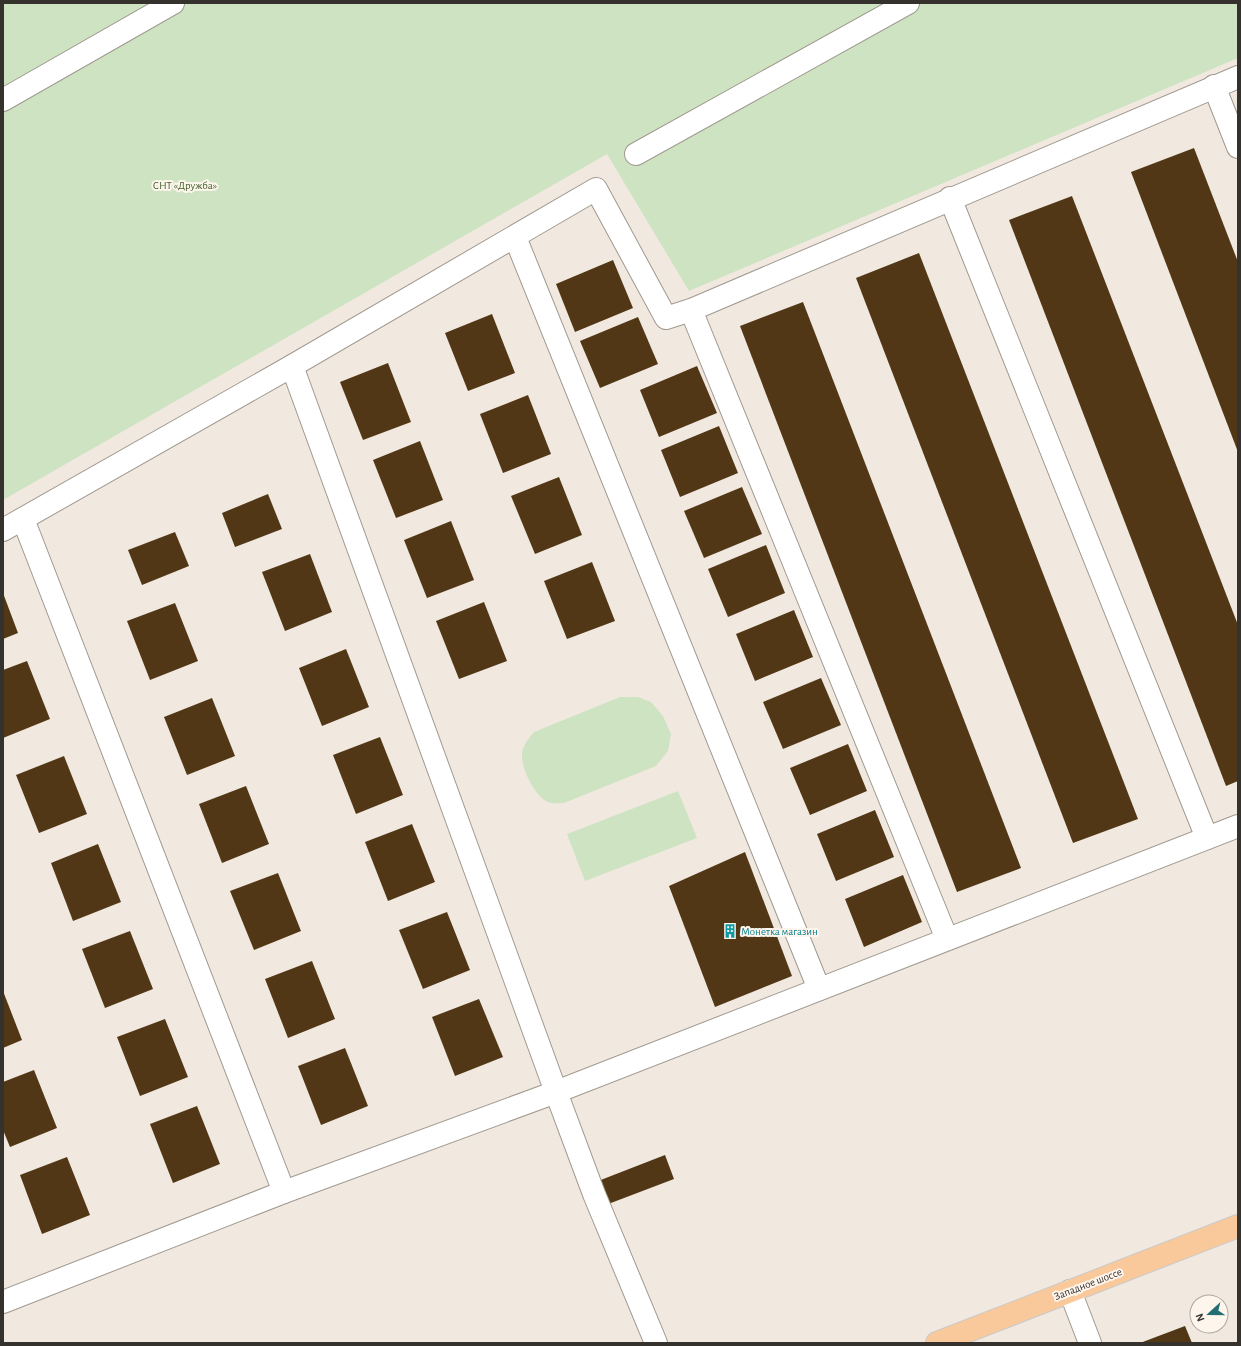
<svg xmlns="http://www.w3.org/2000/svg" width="1241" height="1346" viewBox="0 0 1241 1346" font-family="'Alegreya Sans',sans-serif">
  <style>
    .green { fill: #cee3c2 }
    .building { fill: #513715 }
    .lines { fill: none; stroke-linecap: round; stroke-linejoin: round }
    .minor-casing { stroke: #a09990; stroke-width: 24 }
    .major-casing { stroke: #cacac9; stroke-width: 24 }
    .minor { stroke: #fff; stroke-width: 22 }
    .major { stroke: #fac99b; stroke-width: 22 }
    .labels { text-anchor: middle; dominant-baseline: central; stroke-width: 4; stroke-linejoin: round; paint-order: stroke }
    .park-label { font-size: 11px; fill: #41622b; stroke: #fef6ed }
    .culture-label { font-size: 11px; fill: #0d838f; stroke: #fef6ed; text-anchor: start }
    .street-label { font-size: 11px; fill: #35322e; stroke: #fef6ed }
  </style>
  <rect width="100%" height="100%" fill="#f1e9e0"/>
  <g class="green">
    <polygon points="3,3 1238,3 1238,58 689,291 607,154 3,500"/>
    <path d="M620 697H638L651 702 663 716 671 734 668 751 656 766 564 803C560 803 555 804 551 803 536 800 521 769 522 754 523 745 528 739 534 732Z"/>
    <polygon points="678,791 697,838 585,881 567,834"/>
  </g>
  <g class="building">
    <polygon points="1194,148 1238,262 1238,452 1131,172"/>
    <polygon points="1072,196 1238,625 1238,781 1226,786 1009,220"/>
    <polygon points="919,253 1138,819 1073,843 856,278"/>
    <polygon points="613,260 633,308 575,332 556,284"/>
    <polygon points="803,302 1021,868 957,892 740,326"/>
    <polygon points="492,314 515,373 468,391 445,333"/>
    <polygon points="638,317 658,364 600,388 580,341"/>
    <polygon points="388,363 411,422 363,440 340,382"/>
    <polygon points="697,366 717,413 659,437 640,390"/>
    <polygon points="528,395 551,454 503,473 480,414"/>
    <polygon points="719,426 738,473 680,497 661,450"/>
    <polygon points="420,441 443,500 396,518 373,460"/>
    <polygon points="559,477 582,535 535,554 511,496"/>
    <polygon points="742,487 762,534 704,558 684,511"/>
    <polygon points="268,494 282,529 235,547 222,513"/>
    <polygon points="451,521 474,580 427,598 404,540"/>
    <polygon points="175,532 189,566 142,585 128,550"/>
    <polygon points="766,545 785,593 728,617 708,569"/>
    <polygon points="310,554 332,612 285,631 262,572"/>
    <polygon points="592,562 615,621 567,639 544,581"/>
    <polygon points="3,593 18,633 3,639"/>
    <polygon points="484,602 507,661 459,679 436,621"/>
    <polygon points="175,603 198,661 150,680 127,621"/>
    <polygon points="794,610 813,657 755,681 736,634"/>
    <polygon points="346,649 369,707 322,726 299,668"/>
    <polygon points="27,661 50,719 3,738 3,670"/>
    <polygon points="821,678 841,725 783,749 763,702"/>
    <polygon points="212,698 235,756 187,775 164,717"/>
    <polygon points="380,737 403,795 356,814 333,755"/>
    <polygon points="848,744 867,791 810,815 790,768"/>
    <polygon points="64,756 87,814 39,833 16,775"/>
    <polygon points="246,786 269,844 222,863 199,804"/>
    <polygon points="875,810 894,857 836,881 817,834"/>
    <polygon points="412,824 435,882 388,901 365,842"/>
    <polygon points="98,844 121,902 73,921 51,863"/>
    <polygon points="745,852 792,976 715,1007 669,886"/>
    <polygon points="278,873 301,931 254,950 230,891"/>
    <polygon points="903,875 922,922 864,947 845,899"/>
    <polygon points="447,912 470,970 423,989 399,930"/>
    <polygon points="130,931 153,989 105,1008 82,949"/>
    <polygon points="312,961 335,1019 288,1038 265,979"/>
    <polygon points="3,991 22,1040 3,1048"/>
    <polygon points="479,999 503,1057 455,1076 432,1017"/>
    <polygon points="165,1019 188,1077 140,1096 117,1037"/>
    <polygon points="345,1048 368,1106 321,1125 298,1066"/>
    <polygon points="34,1070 57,1128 10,1147 3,1130 3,1082"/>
    <polygon points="197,1106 220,1164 173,1183 150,1124"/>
    <polygon points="665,1155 674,1179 603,1206 593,1183"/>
    <polygon points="67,1157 90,1215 42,1234 20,1175"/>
    <polygon points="1185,1326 1192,1343 1140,1343"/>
  </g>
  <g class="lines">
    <defs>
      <g id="minor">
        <polyline points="1214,86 1238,147"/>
        <polyline points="3,100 173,3"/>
        <polyline points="636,154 908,3"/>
        <polyline points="950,198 1207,838"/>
        <polyline points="515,237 819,989"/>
        <polyline points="691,310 947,939"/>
        <polyline points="292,366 556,1092 594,1194 656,1343"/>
        <polyline points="23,519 284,1192"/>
        <polyline points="3,530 292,366 596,189 666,318 691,310 1238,77"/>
        <polyline points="1070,1291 1090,1343"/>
        <polyline points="3,1302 284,1192 556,1092 1238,826"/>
      </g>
      <polyline id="major" points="937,1343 1238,1226"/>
    </defs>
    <use href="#minor" class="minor-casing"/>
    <use href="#major" class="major-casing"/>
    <use href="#minor" class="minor"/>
    <use href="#major" class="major"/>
  </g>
  <defs>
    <symbol id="building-bare" viewBox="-9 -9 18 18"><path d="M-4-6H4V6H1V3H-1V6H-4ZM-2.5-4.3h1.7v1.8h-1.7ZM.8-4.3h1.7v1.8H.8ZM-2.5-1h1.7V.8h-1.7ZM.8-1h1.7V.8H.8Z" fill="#0f9aa8" stroke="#fef6ed" stroke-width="2.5" paint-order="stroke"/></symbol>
  </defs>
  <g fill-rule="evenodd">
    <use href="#building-bare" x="720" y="921" width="20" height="20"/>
  </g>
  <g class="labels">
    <g class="park-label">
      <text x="185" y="185">СНТ «Дружба»</text>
    </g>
    <g class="culture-label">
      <text x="741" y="931">Монетка магазин</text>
    </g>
    <g class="street-label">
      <text transform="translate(1088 1284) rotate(-21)">Западное шоссе</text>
    </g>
  </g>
  <rect width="1241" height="1346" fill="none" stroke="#35322e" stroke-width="8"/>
  <g transform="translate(1209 1314) rotate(249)"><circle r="19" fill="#fef6ed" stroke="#aea8a1"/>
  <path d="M0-3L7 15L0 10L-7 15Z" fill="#236e73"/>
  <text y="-6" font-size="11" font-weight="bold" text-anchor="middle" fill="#35322e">N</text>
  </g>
</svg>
